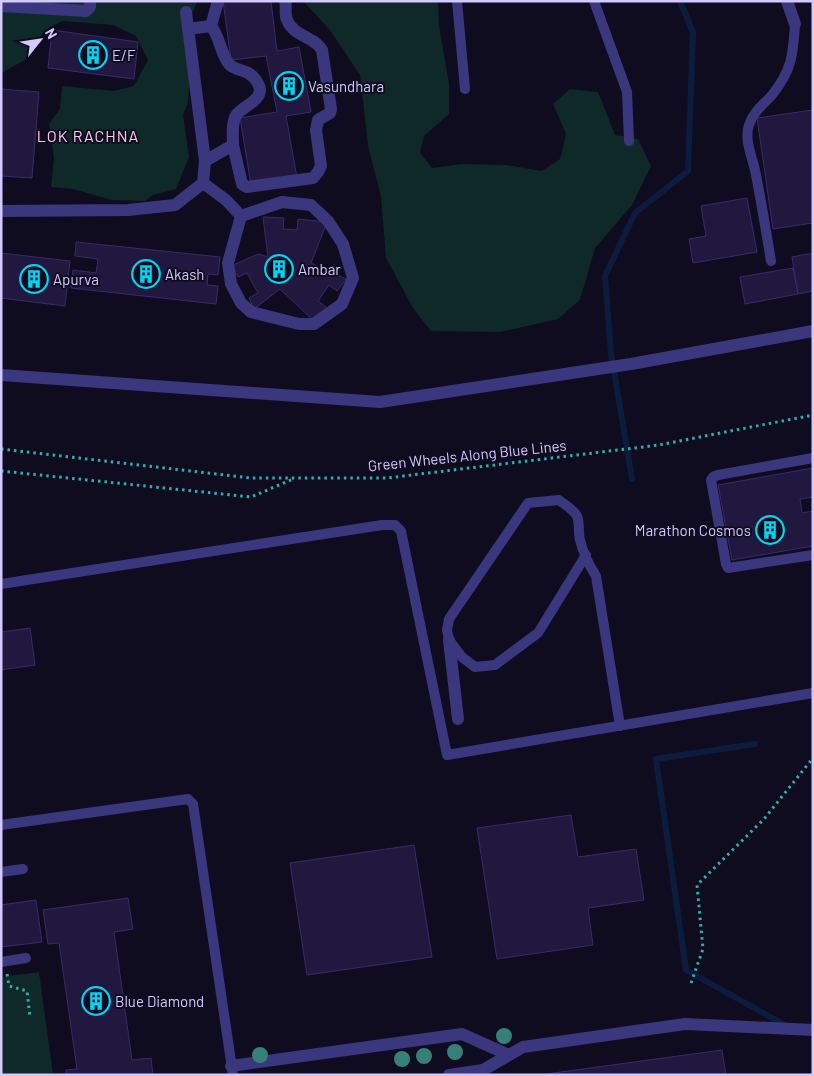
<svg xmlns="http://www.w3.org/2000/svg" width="814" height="1076" viewBox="0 0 814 1076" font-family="Barlow,sans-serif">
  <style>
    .green { fill: #0f2828 }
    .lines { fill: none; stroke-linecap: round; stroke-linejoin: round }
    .stream { stroke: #0b1c3f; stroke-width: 6 }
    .building { fill: #21183f; stroke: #392a6c }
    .path { stroke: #2db0ac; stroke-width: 3; stroke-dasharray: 2.5 4; stroke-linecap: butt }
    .lane { stroke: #3b377e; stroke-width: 10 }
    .street { stroke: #3b377e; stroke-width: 12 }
    .tree { fill: #368078 }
    .labels { text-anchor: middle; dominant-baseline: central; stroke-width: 4; stroke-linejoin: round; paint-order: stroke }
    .poi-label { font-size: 15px; fill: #d1c9ff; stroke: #100c1f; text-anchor: start }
    .street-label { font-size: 15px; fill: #d1c9ff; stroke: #100c1f }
    .neighbourhood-label { font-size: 16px; letter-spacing: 1px; fill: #ffcbeb; stroke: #100c1f }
  </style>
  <rect width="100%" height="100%" fill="#100c1f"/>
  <g class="green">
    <polygon points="1,1 197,1 192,14 191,60 188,103 183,115 189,157 176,189 153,195 145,201 112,200 73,189 51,187 54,158 49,124 60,109 62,86 114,91 134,86 148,60 136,36 113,25 62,21 45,30 25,60 1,73"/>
    <polygon points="303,1 438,1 439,26 449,83 449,114 424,136 420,153 432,168 462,164 506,165 542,171 560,159 566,134 553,104 570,89 598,92 615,135 638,139 651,166 632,205 595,248 580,300 558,319 500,332 431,331 413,308 386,258 381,197 368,146 360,75 330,30"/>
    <polygon points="39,972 53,1075 1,1075 1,977"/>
  </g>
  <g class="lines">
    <g class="stream">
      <polyline points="632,479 611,353 605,276 635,213 688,171 693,32 680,1"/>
      <polyline points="755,744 656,759 686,970 783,1024"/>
    </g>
  </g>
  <g class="building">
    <polygon points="223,1 271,1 277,51 299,47 311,112 286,116 297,178 251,185 240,118 277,112 266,56 231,60"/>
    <polygon points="52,30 138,42 134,79 48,68"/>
    <polygon points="1,89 39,92 32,178 1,176"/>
    <polygon points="813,110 813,223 773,229 757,118"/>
    <polygon points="747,198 757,252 693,263 689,239 706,236 701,206"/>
    <polygon points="263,217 284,218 283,229 297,230 298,219 327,222 311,263 346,279 337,291 329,285 318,301 326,307 316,321 314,321 280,289 254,309 249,298 258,293 247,273 238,277 231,266 258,254 268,257"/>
    <polygon points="76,242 220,257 218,275 208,274 207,285 218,286 216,304 71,288 73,270 96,273 98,259 75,256"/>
    <polygon points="1,253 70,261 65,306 1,298"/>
    <polygon points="813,253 813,291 798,294 792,257"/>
    <polygon points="793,268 798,294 745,304 740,277"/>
    <polygon points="813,468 813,497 800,499 802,513 813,511 813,546 732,560 718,485"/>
    <polygon points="30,628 35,665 1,670 1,632"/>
    <polygon points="571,815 578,857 636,849 644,900 588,908 593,945 497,959 477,828"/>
    <polygon points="414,845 432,957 307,975 290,863"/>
    <polygon points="128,898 133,929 114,932 132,1060 151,1058 153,1075 66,1075 66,1070 77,1069 59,943 48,944 43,910"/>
    <polygon points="36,900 42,942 1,947 1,905"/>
    <polygon points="722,1050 726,1075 539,1075"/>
  </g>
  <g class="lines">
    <g class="path">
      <polyline points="1,449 251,478 387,478 659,445 813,415"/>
      <polyline points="1,471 251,497 293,479"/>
      <polyline points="7,974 9,986 27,991 30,1017"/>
      <polyline points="691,983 703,949 697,885 764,819 813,758"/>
    </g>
    <g class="lane">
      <polyline points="457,1 465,89"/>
      <polyline points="594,1 627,92 629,141"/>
      <path d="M771 261C766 231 761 200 755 170 752 157 744 139 749 125 753 112 763 105 772 95 792 70 793 55 795 24"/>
      <polyline points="813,458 718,475 713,477 711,480 726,564 728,568 813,555"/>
      <path d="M586 555 538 633 495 665 475 667 462 657 449 640 447 630 449 619 528 503 559 500C565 505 573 509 577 516 580 523 578 533 580 540 583 553 589 565 596 576L620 726"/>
      <polyline points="1,584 382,525 395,525 401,531 447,755 813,693"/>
      <polyline points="1,825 188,799 193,804 233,1075"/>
      <polyline points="1,872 23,869"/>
      <polyline points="1,962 26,958"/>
    </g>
    <g class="street">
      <polyline points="787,1 795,24"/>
      <polyline points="1,6 86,11 90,7 90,1"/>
      <polyline points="211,26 218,1"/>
      <path d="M188 29 211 26C220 37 220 52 229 64 236 72 247 68 255 79 270 98 247 103 237 114 231 122 233 136 233 145L205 161"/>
      <path d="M233 145 242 184 247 187 313 178 318 172 321 166 316 130 318 120 330 113 331 109 322 50C314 36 294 37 287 20 284 14 287 8 285 1"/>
      <polyline points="203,183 226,200 241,216 282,202 311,205 328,221 343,244 353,278 342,304 314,324 299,324 251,312 241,303 231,284 228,263 241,216"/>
      <polyline points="1,211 128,210 175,205 203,183 205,161 186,12"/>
      <polyline points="1,375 380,402 631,364 813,331"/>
      <polyline points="449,640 458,719"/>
      <polyline points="231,1066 462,1034 509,1055"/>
      <polyline points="449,1075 483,1070 523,1047 685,1024 813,1030"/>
    </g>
  </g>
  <g class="tree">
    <circle cx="504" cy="1036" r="8"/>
    <circle cx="455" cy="1052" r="8"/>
    <circle cx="260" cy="1055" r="8"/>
    <circle cx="424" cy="1056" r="8"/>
    <circle cx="402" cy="1059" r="8"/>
  </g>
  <defs>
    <symbol id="building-ring" viewBox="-11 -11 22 22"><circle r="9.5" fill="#100c1f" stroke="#00d5f4" stroke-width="1.5"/><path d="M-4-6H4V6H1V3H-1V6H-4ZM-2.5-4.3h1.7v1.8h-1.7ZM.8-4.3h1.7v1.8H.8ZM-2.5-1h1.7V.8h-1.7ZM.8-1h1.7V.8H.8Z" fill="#00d5f4"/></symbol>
  </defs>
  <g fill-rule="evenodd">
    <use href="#building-ring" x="77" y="39" width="32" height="32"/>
    <use href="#building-ring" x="273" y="70" width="32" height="32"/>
    <use href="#building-ring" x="263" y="253" width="32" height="32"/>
    <use href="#building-ring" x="130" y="258" width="32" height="32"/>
    <use href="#building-ring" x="18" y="263" width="32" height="32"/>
    <use href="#building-ring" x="754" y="514" width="32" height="32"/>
    <use href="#building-ring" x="80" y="985" width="32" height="32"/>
  </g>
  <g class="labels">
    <g class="poi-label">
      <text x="112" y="55">E/F</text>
      <text x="308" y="86">Vasundhara</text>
      <text x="298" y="269">Ambar</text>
      <text x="165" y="274">Akash</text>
      <text x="53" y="279">Apurva</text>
      <text x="751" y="530" text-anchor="end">Marathon Cosmos</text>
      <text x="115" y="1001">Blue Diamond</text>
    </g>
    <g class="street-label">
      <text transform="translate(467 455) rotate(-6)">Green Wheels Along Blue Lines</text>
    </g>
    <g class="neighbourhood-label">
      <text x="88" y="135">LOK RACHNA</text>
    </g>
  </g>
  <rect width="814" height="1076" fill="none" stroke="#d1c9ff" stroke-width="5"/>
  <g transform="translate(40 40) rotate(60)" stroke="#100c1f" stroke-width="4" paint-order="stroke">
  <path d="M0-4L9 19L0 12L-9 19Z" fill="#d1c9ff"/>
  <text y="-8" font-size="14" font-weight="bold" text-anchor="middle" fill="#d1c9ff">N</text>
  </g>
</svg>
